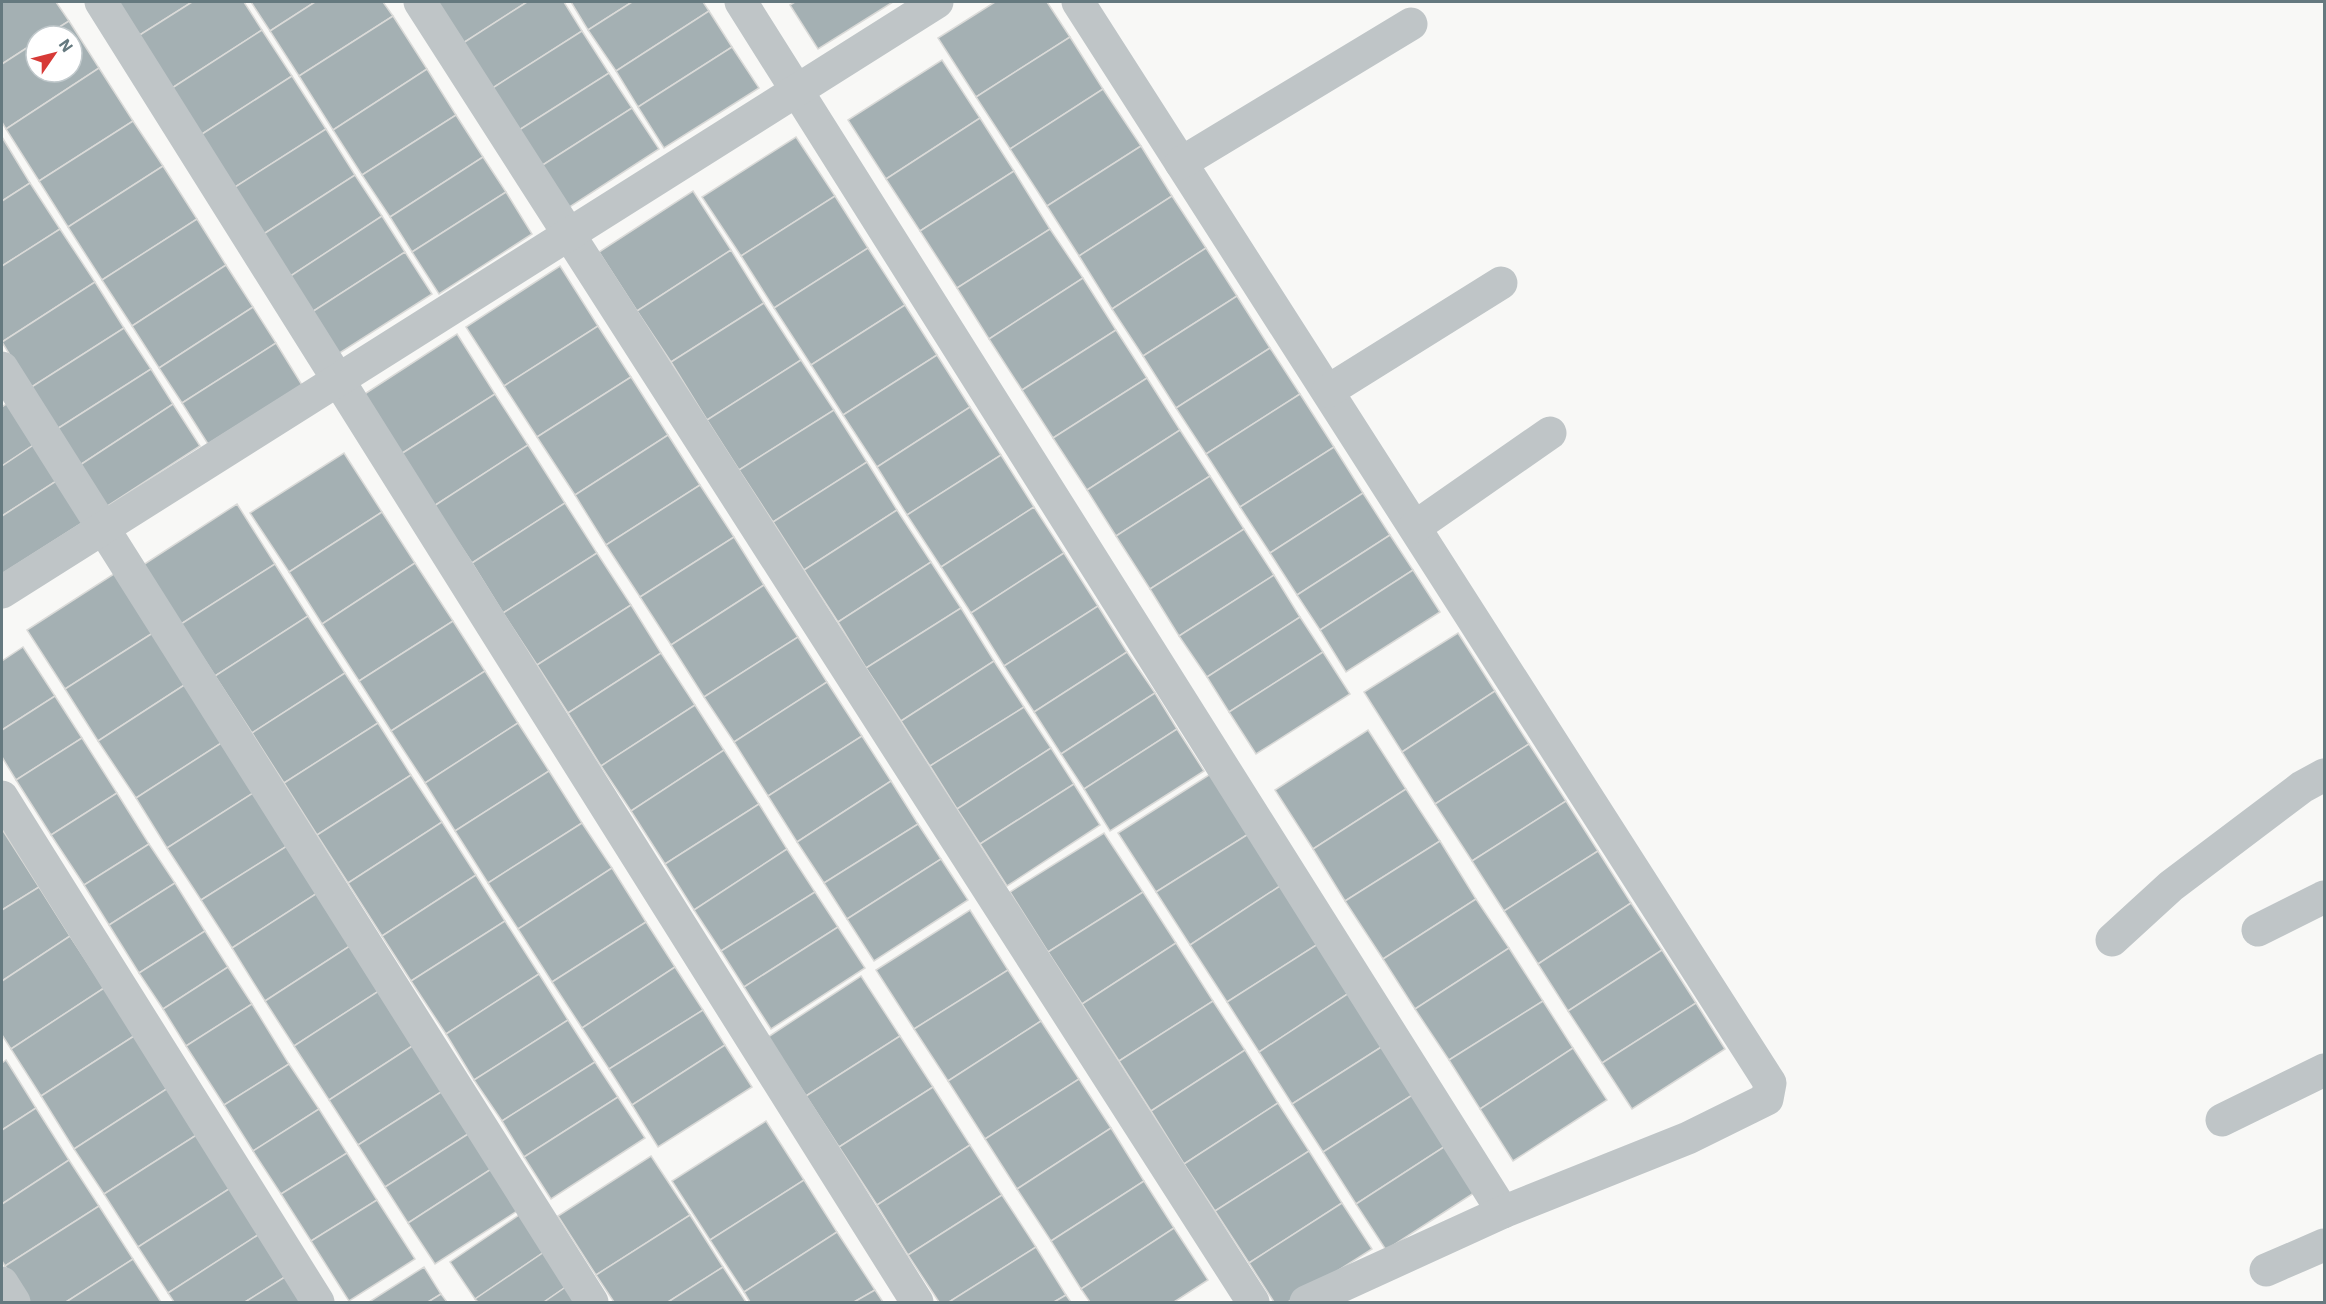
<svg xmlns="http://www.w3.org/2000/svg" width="2326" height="1304" viewBox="0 0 2326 1304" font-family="'IBM Plex Sans',sans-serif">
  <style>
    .building { fill: #a4b0b3; stroke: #dadad8; stroke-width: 1.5 }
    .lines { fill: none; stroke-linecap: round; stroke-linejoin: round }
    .minor { stroke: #bfc5c7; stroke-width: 33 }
  </style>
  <rect width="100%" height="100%" fill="#f8f8f6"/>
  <g class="building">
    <polygon points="2,2 56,2 69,21 45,36 36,36 36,42 2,64"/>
    <polygon points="112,2 192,2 135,38"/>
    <polygon points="192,2 244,2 262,30 169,90 135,38"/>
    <polygon points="251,2 315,2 270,31"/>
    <polygon points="315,2 383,2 393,16 299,76 270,31"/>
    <polygon points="431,2 527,2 460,45"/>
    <polygon points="527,2 564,2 582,31 488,91 460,45"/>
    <polygon points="571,2 632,2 588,30"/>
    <polygon points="632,2 703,2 709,11 616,71 588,30"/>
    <polygon points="795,2 893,2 818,49 790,5"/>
    <polygon points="995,2 1047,2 1070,37 976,97 938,38"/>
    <polygon points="709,11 732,47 638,107 616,71"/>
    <polygon points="393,16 427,69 333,130 299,76"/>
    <polygon points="69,21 99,68 6,129 2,122 2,64 36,42 36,72 72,72 72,36 45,36"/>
    <polygon points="262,30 292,76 199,136 169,90"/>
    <polygon points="582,31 609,73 516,132 488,91"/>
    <polygon points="1070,37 1103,89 1010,149 976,97"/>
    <polygon points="732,47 759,88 664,148 638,107"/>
    <polygon points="942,60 980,118 886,179 848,120"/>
    <polygon points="99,68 133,121 39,181 6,129"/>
    <polygon points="427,69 456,115 362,175 333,130"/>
    <polygon points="609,73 632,108 538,168 516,132"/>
    <polygon points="292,76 326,129 232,189 199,136"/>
    <polygon points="1103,89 1141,146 1047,206 1010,149"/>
    <polygon points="632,108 659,149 565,210 538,168"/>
    <polygon points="456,115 483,157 390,217 362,175"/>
    <polygon points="980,118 1014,171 920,231 886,179"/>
    <polygon points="133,121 163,166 68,227 39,181"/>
    <polygon points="326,129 355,175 262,235 232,189"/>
    <polygon points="2,137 30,183 2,201"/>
    <polygon points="796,137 835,196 741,256 702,197"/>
    <polygon points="1141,146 1172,196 1079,256 1047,206"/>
    <polygon points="483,157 506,192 412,252 390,217"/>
    <polygon points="163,166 197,219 102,280 68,227"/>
    <polygon points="1014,171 1050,229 957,288 920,231"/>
    <polygon points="355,175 382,216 289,277 262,235"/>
    <polygon points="30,183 60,229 2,266 2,201"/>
    <polygon points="693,191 731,250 637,311 599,252"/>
    <polygon points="506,192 532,234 439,294 412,252"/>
    <polygon points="835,196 868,248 774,308 741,256"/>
    <polygon points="1172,196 1206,248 1112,309 1079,256"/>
    <polygon points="382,216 405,252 312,312 289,277"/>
    <polygon points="197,219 226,265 132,326 102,280"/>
    <polygon points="60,229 95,282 2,342 2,266"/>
    <polygon points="1050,229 1083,278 989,339 957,288"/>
    <polygon points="868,248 905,305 811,365 774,308"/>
    <polygon points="1206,248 1237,296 1143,356 1112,309"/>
    <polygon points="731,250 764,303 671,362 637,311"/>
    <polygon points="405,252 432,294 338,354 312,312"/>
    <polygon points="226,265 253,307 159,368 132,326"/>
    <polygon points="560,266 598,326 504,386 466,327"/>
    <polygon points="1083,278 1116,330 1022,390 989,339"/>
    <polygon points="95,282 124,328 30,388 2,342"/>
    <polygon points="1237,296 1270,348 1176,408 1143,356"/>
    <polygon points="764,303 801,360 707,420 671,362"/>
    <polygon points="905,305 937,355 843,415 811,365"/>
    <polygon points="253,307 276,343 182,403 159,368"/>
    <polygon points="598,326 631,377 537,437 504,386"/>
    <polygon points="124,328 151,369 57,429 30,388"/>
    <polygon points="1116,330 1147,378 1053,438 1022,390"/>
    <polygon points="457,334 495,394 401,454 363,395"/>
    <polygon points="276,343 302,385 208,444 182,403"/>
    <polygon points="1270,348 1300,394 1206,454 1176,408"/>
    <polygon points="937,355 970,407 877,467 843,415"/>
    <polygon points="801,360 834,410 739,470 707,420"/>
    <polygon points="151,369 173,404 80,465 57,429"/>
    <polygon points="631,377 668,435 575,495 537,437"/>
    <polygon points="1147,378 1180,430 1087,490 1053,438"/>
    <polygon points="495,394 528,445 434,506 401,454"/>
    <polygon points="1300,394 1334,447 1240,507 1206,454"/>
    <polygon points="14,399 41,440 2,466 2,407"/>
    <polygon points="173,404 200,446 106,507 80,465"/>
    <polygon points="970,407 1001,455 907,515 877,467"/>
    <polygon points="834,410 867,462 773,522 739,470"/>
    <polygon points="1180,430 1210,476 1116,536 1087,490"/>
    <polygon points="668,435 700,485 606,545 575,495"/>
    <polygon points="41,440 64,476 2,516 2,466"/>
    <polygon points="528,445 565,503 472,563 434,506"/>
    <polygon points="1334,447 1363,493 1270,553 1240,507"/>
    <polygon points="344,453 382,512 289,572 250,513"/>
    <polygon points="1001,455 1034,507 941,567 907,515"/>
    <polygon points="867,462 897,510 804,570 773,522"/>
    <polygon points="64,476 90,518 2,574 2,516"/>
    <polygon points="1210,476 1244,529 1150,589 1116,536"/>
    <polygon points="700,485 734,537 640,597 606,545"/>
    <polygon points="1363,493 1390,535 1297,595 1270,553"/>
    <polygon points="565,503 597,553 503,613 472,563"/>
    <polygon points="237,504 275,564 181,624 143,565"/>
    <polygon points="1034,507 1064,553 971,613 941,567"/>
    <polygon points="897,510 931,562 838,622 804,570"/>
    <polygon points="382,512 415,563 322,624 289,572"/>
    <polygon points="1244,529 1274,575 1179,636 1150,589"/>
    <polygon points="1390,535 1413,570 1320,630 1297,595"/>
    <polygon points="734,537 764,585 671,645 640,597"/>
    <polygon points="597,553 631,605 537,665 503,613"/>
    <polygon points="1064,553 1098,606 1004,666 971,613"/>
    <polygon points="931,562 961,608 866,668 838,622"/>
    <polygon points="415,563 453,621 359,681 322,624"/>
    <polygon points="275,564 308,616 215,676 181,624"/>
    <polygon points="120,570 159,629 65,689 27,630"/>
    <polygon points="1413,570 1440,612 1346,672 1320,630"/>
    <polygon points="1274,575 1300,617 1207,677 1179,636"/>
    <polygon points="764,585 798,637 704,697 671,645"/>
    <polygon points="631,605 661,653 568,713 537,665"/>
    <polygon points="1098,606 1127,652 1034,712 1004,666"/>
    <polygon points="961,608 994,661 901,721 866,668"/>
    <polygon points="308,616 345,673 252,733 215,676"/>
    <polygon points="1300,617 1323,652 1229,712 1207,677"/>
    <polygon points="453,621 485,671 391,731 359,681"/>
    <polygon points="159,629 192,680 98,741 65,689"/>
    <polygon points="1458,633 1495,691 1402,752 1364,692"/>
    <polygon points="798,637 827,682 734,742 704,697"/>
    <polygon points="23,647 55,696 2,730 2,661"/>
    <polygon points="1127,652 1155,693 1061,754 1034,712"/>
    <polygon points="1323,652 1350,694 1256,754 1229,712"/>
    <polygon points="661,653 695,705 601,766 568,713"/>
    <polygon points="994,661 1024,707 930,766 901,721"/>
    <polygon points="485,671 518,723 425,783 391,731"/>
    <polygon points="345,673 378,723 284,783 252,733"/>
    <polygon points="192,680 229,738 136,798 98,741"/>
    <polygon points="827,682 862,736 768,796 734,742"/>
    <polygon points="1495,691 1529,744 1435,804 1402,752"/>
    <polygon points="1155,693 1177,729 1084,789 1061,754"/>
    <polygon points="55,696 82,738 16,780 2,757 2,730"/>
    <polygon points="695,705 724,750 631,811 601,766"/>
    <polygon points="1024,707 1051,748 957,809 930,766"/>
    <polygon points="378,723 411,775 317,835 284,783"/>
    <polygon points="518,723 549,771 455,831 425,783"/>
    <polygon points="1177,729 1204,771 1110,831 1084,789"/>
    <polygon points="1368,730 1406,789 1313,849 1275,790"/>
    <polygon points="862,736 891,781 797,842 768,796"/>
    <polygon points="82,738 117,793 51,835 16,780"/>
    <polygon points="229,738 261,788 167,848 136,798"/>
    <polygon points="1529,744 1566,801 1472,861 1435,804"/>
    <polygon points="1051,748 1074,784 980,844 957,809"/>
    <polygon points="724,750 759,804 665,864 631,811"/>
    <polygon points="549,771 582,823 488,883 455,831"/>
    <polygon points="1212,773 1250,833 1156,892 1118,833"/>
    <polygon points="411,775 442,822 348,883 317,835"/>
    <polygon points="891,781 918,824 824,883 797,842"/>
    <polygon points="1074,784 1100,825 1007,886 980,844"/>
    <polygon points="261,788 295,841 201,900 167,848"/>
    <polygon points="1406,789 1440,841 1345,901 1313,849"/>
    <polygon points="117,793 149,844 84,885 51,835"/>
    <polygon points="1566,801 1598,851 1504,911 1472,861"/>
    <polygon points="759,804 787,849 694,910 665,864"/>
    <polygon points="442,822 476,875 382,936 348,883"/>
    <polygon points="582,823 612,868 518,929 488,883"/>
    <polygon points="918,824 941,859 847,919 824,883"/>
    <polygon points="2,829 39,887 2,910"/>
    <polygon points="1104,833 1143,892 1048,952 1010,892"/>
    <polygon points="1250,833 1283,884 1190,945 1156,892"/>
    <polygon points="295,841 325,888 232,948 201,900"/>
    <polygon points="1440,841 1476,899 1383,959 1345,901"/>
    <polygon points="149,844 175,883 109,925 84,885"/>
    <polygon points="787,849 815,892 721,951 694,910"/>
    <polygon points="1598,851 1631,903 1538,964 1504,911"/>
    <polygon points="941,859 968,900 874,961 847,919"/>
    <polygon points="612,868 646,922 552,982 518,929"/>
    <polygon points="476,875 505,921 411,981 382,936"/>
    <polygon points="175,883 205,931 139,973 109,925"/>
    <polygon points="1283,884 1321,942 1227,1002 1190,945"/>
    <polygon points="39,887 70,936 2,981 2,910"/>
    <polygon points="325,888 359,940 265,1001 232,948"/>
    <polygon points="815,892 838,927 744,987 721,951"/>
    <polygon points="1143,892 1176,943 1082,1004 1048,952"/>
    <polygon points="1476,899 1509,948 1415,1009 1383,959"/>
    <polygon points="1631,903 1662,950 1568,1011 1538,964"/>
    <polygon points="970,910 1008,970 914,1029 876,970"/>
    <polygon points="505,921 539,974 446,1034 411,981"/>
    <polygon points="646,922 675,967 582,1028 552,982"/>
    <polygon points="838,927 865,968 771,1029 744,987"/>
    <polygon points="205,931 228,967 163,1009 139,973"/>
    <polygon points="70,936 104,988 11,1049 2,1035 2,981"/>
    <polygon points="359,940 388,985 294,1046 265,1001"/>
    <polygon points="1321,942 1352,991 1259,1052 1227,1002"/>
    <polygon points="1176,943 1213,1001 1119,1061 1082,1004"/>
    <polygon points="1509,948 1543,1001 1449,1060 1415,1009"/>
    <polygon points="1662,950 1696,1003 1602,1063 1568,1011"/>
    <polygon points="228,967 252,1004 186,1046 163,1009"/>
    <polygon points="675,967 703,1010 609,1069 582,1028"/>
    <polygon points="1008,970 1041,1021 948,1081 914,1029"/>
    <polygon points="539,974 568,1020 474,1080 446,1034"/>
    <polygon points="861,976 900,1036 806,1096 768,1037"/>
    <polygon points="388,985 423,1039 329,1100 294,1046"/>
    <polygon points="104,988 134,1036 41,1096 11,1049"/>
    <polygon points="1352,991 1386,1044 1292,1104 1259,1052"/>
    <polygon points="1213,1001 1245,1050 1151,1111 1119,1061"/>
    <polygon points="1543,1001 1573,1048 1480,1109 1449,1060"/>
    <polygon points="1696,1003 1725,1049 1632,1109 1602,1063"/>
    <polygon points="252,1004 289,1064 224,1105 186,1046"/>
    <polygon points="703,1010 725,1045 632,1105 609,1069"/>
    <polygon points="568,1020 595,1062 502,1121 474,1080"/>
    <polygon points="1041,1021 1079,1079 985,1139 948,1081"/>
    <polygon points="134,1036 168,1088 74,1149 41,1096"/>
    <polygon points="900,1036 933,1087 839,1147 806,1096"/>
    <polygon points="423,1039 452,1085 358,1145 329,1100"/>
    <polygon points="1386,1044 1417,1092 1323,1152 1292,1104"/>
    <polygon points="725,1045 752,1087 658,1147 632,1105"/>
    <polygon points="1573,1048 1607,1100 1513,1161 1480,1109"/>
    <polygon points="1245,1050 1278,1103 1184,1164 1151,1111"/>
    <polygon points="6,1060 36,1108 2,1130 2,1063"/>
    <polygon points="595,1062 618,1097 524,1157 502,1121"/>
    <polygon points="289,1064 319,1109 253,1151 224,1105"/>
    <polygon points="1079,1079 1111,1128 1017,1189 985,1139"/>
    <polygon points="452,1085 479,1127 385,1187 358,1145"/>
    <polygon points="933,1087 970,1145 877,1205 839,1147"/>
    <polygon points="168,1088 198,1134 104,1194 74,1149"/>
    <polygon points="1417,1092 1450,1143 1356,1204 1323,1152"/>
    <polygon points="618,1097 645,1138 551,1199 524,1157"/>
    <polygon points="1278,1103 1309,1151 1215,1211 1184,1164"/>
    <polygon points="36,1108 69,1160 2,1204 2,1130"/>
    <polygon points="319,1109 347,1153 281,1194 253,1151"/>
    <polygon points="766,1121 804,1180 710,1240 672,1181"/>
    <polygon points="479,1127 502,1162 408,1223 385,1187"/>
    <polygon points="1111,1128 1144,1181 1051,1241 1017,1189"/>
    <polygon points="198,1134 232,1187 138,1247 104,1194"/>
    <polygon points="1450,1143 1480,1189 1386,1250 1356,1204"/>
    <polygon points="970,1145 1002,1195 908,1255 877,1205"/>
    <polygon points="1309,1151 1342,1203 1249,1263 1215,1211"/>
    <polygon points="347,1153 377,1200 311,1241 281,1194"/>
    <polygon points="651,1156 690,1215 596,1275 558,1216"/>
    <polygon points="69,1160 99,1206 5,1266 2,1261 2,1204"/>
    <polygon points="502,1162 528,1204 435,1264 408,1223"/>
    <polygon points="804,1180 837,1232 744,1292 710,1240"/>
    <polygon points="1144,1181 1174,1228 1081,1289 1051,1241"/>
    <polygon points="232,1187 261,1233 168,1293 138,1247"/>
    <polygon points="1002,1195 1036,1247 949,1302 939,1302 908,1255"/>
    <polygon points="377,1200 415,1259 349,1301 311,1241"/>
    <polygon points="1342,1203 1372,1249 1288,1302 1274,1302 1249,1263"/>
    <polygon points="99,1206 133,1259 66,1302 28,1302 5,1266"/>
    <polygon points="522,1213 547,1250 475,1299 450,1262"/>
    <polygon points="690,1215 723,1267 668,1302 614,1302 596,1275"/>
    <polygon points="1174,1228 1208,1280 1174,1302 1090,1302 1081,1289"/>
    <polygon points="837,1232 875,1290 854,1302 750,1302 744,1292"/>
    <polygon points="261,1233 288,1275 245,1302 174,1302 168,1293"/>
    <polygon points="1036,1247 1066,1295 1054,1302 949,1302"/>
    <polygon points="547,1250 570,1284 544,1302 478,1302 475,1299"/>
    <polygon points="133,1259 161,1302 66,1302"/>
    <polygon points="424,1267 441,1294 428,1302 369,1302"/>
    <polygon points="723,1267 746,1302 668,1302"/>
    <polygon points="288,1275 306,1302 245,1302"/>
    <polygon points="570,1284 583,1302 544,1302"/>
    <polygon points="875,1290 883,1302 854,1302"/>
    <polygon points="441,1294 447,1302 428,1302"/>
    <polygon points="1066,1295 1071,1302 1054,1302"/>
  </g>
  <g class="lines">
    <g class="minor">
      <polyline points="101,2 917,1302"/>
      <polyline points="420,2 1253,1302"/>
      <polyline points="741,2 1503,1212"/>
      <polyline points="1078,2 1770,1083 1767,1099 1688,1138 1503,1212 1306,1302"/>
      <polyline points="1181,163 1411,24"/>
      <polyline points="2,368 592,1302"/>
      <polyline points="1328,391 1501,283"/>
      <polyline points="1415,527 1550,433"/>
      <polyline points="2,592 937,2"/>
      <polyline points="2,797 318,1302"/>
      <polyline points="2258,930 2324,897"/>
      <polyline points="2112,940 2171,886 2302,787 2324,775"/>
      <polyline points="2222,1120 2324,1070"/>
      <polyline points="2266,1270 2324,1245"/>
      <polyline points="2,1283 14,1302"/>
    </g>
  </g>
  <rect width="2326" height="1304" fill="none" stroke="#65797f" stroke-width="6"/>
  <g transform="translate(54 54) rotate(55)"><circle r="28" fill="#ffffff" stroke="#c1c9cc" stroke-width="1.5"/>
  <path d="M0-4.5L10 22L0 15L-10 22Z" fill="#d73a37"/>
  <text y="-9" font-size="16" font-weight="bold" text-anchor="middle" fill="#65797f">N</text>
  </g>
</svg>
